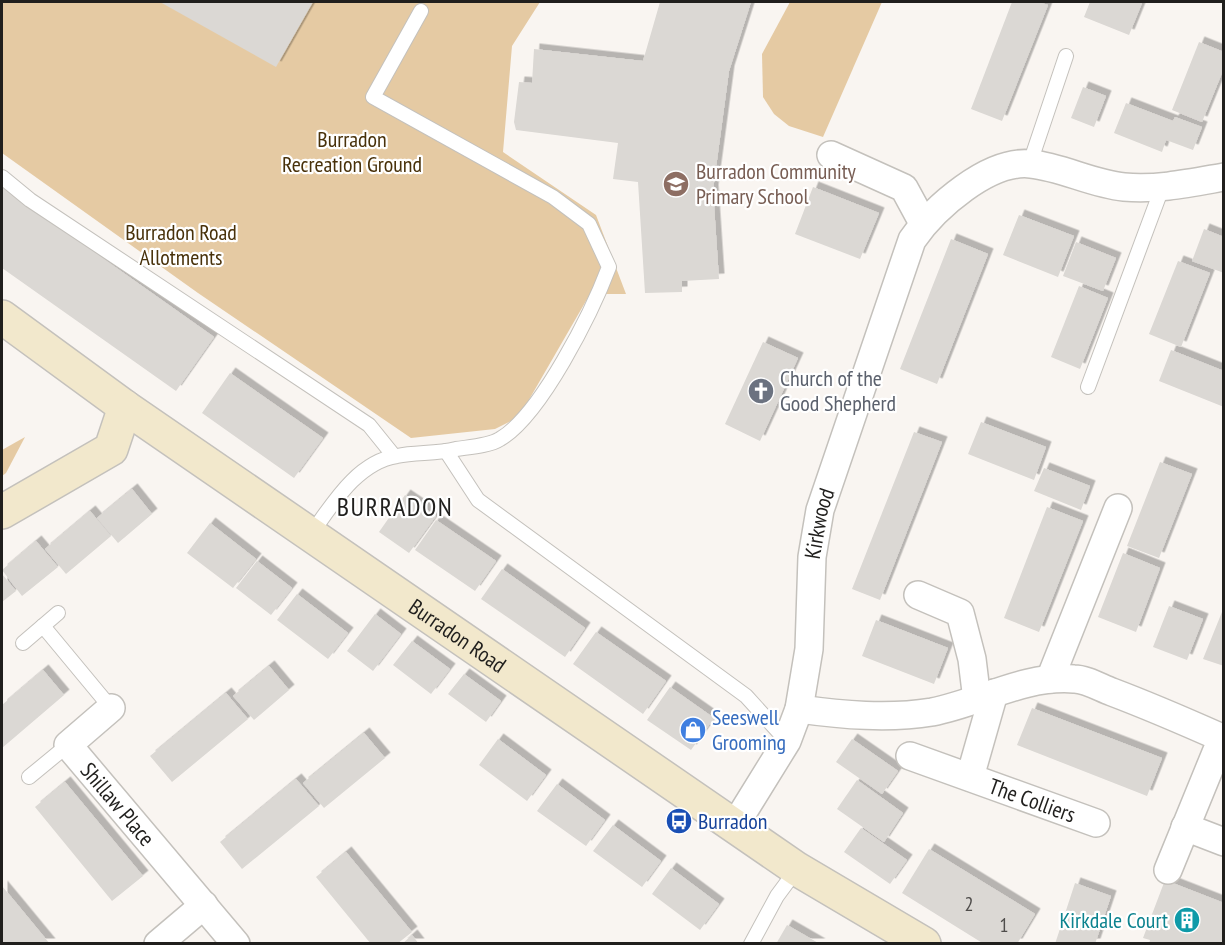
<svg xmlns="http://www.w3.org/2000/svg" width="1225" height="945" viewBox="0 0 1225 945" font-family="'PT Sans Narrow',sans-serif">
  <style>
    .green { fill: #e5caa3 }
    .building { fill: #dbd8d4; filter: url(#shadow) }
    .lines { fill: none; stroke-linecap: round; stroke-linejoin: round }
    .lane-casing { stroke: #c4c1bc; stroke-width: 16 }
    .street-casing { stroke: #c4c1bc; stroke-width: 30 }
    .secondary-casing { stroke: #c4c1bc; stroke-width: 36 }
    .lane { stroke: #fff; stroke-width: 14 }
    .street { stroke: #fff; stroke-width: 27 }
    .secondary { stroke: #f2e8cc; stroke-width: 33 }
    .labels { text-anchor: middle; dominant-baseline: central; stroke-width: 4.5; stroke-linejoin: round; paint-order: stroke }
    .number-label { font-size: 20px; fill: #4f4d4b }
    .park-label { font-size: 22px; fill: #48310a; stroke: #fff }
    .education-label { font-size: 22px; fill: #785e54; stroke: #fff; text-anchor: start }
    .worship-label { font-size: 22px; fill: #5b616d; stroke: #fff; text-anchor: start }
    .street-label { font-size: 22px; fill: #201f1d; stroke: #fff }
    .shop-label { font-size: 22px; fill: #366cbe; stroke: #fff; text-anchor: start }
    .transit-label { font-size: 22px; fill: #164399; stroke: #fff; text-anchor: start }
    .culture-label { font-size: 22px; fill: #0d838f; stroke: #fff; text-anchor: end }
    .quarter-label { font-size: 26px; letter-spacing: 1.5px; fill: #201f1d; stroke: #fff }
  </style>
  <defs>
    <filter id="shadow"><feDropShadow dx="5.5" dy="-5.5" stdDeviation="0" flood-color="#0004"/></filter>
  </defs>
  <rect width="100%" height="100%" fill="#f9f5f1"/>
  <g class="green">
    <polygon points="2,2 540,2 512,46 503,152 596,215 626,294 590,294 519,417 495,429 411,438 198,293 2,153"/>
    <polygon points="790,2 882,2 823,137 789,126 774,114 763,97 762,54"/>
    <polygon points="25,437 6,473 2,476 2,450"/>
  </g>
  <g class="building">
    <polygon points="160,2 313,2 276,67"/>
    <polygon points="660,2 751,2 729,71 713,190 719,279 682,281 682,292 645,293 638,182 613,179 618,143 516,130 514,122 519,82 532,83 534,49 643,61"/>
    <polygon points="1012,2 1038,2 1048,5 1002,121 971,109"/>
    <polygon points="1090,2 1139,2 1142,3 1129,35 1084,17"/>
    <polygon points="1199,42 1224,52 1224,68 1202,122 1172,110"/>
    <polygon points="1083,87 1106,96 1094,127 1071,118"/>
    <polygon points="1126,103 1173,121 1175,117 1202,127 1193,150 1166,140 1162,152 1114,133"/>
    <polygon points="2,187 214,337 176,391 2,268"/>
    <polygon points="813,187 879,213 860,259 795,234"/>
    <polygon points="1019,215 1074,236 1058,277 1003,255"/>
    <polygon points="1204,229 1224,237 1224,273 1192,261"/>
    <polygon points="951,239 988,254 937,384 900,369"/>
    <polygon points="1076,242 1116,258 1103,291 1063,276"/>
    <polygon points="1178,261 1210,273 1181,347 1149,334"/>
    <polygon points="1079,286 1108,298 1080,369 1051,357"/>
    <polygon points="763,342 798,358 760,441 725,424"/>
    <polygon points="1171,350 1224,371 1224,407 1159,381"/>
    <polygon points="230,373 323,438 294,478 202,413"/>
    <polygon points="981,422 1046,447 1034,480 968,454"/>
    <polygon points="914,432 942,442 880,600 852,589"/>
    <polygon points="1160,462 1192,474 1159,558 1127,546"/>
    <polygon points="1044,468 1090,486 1081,510 1034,491"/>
    <polygon points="132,489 152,514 118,543 97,518"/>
    <polygon points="405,495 436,516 409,553 379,532"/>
    <polygon points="1047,507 1083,521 1039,632 1004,618"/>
    <polygon points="90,511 111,536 66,574 45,549"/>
    <polygon points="436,520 496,561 475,591 415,550"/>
    <polygon points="210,523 256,559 233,588 187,553"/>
    <polygon points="36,541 58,567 22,596 2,570"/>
    <polygon points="1123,553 1160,568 1136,632 1098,617"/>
    <polygon points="257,561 292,588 271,615 236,588"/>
    <polygon points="502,569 585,628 565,657 481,599"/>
    <polygon points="2,574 16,591 2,602"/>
    <polygon points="297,594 348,633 328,659 277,620"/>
    <polygon points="1169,606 1203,619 1187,660 1153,647"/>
    <polygon points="1224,607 1224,666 1203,659"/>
    <polygon points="375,614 401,634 373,671 347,651"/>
    <polygon points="876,620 948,648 934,684 862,656"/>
    <polygon points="596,632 666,681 643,714 573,664"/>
    <polygon points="412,641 450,669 431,694 393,665"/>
    <polygon points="269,666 289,690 254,720 233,696"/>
    <polygon points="43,670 64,695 2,748 2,705"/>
    <polygon points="464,674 501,701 486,722 448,694"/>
    <polygon points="670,687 714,718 691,750 647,720"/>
    <polygon points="226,693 248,719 172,782 150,756"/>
    <polygon points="1032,708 1162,758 1147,796 1017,745"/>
    <polygon points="364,733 385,758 324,808 303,783"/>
    <polygon points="498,739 546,775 527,801 479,765"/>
    <polygon points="852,739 898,771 882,794 836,762"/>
    <polygon points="296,779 319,806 242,869 220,842"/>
    <polygon points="857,780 903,813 884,842 837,809"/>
    <polygon points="65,782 143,876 112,901 35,807"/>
    <polygon points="557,784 605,820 586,846 537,811"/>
    <polygon points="613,825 661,861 642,887 593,851"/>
    <polygon points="861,828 907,860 890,884 844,852"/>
    <polygon points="929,849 1035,914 1017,944 984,944 902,893"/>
    <polygon points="346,852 412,932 397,944 371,944 316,877"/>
    <polygon points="671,868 719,904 700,930 652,894"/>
    <polygon points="1165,880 1224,903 1224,944 1149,944 1150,940 1143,938"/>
    <polygon points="1075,883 1111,896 1095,944 1055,944"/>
    <polygon points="2,886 17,904 50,944 2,944"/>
    <polygon points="787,925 820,944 776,944"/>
    <polygon points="412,935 419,944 402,944"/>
  </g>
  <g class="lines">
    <defs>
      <g id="lane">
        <polyline points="1030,163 1066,56"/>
        <polyline points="2,177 30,200 369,425 394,456"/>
        <polyline points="1088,387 1162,188"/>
        <polyline points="446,451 478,500 746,696 787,741"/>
        <path d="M311 534C332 505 357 462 397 456 416 452 436 454 456 449 469 447 489 446 500 439 541 415 592 312 609 267L589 224 553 197 373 97 421 11"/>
        <polyline points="43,626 111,708"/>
        <polyline points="23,643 58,613"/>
        <polyline points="29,777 68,745"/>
        <polyline points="751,944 777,896 797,869"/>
      </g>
      <g id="street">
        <polyline points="831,155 904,188 923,223"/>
        <polyline points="918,595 960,613 972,659 977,700"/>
        <polyline points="1050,679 1118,508"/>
        <path id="s1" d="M111 708 68 745 236 944"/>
        <path d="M799 709C843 715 888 719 932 712 980 703 1023 675 1074 679 1086 679 1101 688 1112 692 1149 706 1186 722 1222 738L1168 870"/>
        <path id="s2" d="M910 756 1096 823"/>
        <polyline points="970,777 994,693"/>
        <path id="s3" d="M735 825 787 741 799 709 809 649 812 557 820 510 912 240C934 208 989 159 1031 164 1062 167 1092 184 1124 187 1158 190 1190 183 1224 177"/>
        <polyline points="1185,827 1224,842"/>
        <polyline points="158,944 204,905"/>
      </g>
      <g id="secondary">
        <path id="s4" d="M2 317 125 407 797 869 924 944"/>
        <polyline points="2,512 111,449 125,407"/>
      </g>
    </defs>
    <use href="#lane" class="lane-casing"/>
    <use href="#street" class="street-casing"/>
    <use href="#secondary" class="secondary-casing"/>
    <use href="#lane" class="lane"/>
    <use href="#street" class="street"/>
    <use href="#secondary" class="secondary"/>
  </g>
  <defs>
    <symbol id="school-disc" viewBox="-11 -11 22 22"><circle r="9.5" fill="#8d6e63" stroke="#fff"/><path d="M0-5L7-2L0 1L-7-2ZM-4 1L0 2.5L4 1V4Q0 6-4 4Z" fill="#fff"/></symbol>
    <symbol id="church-disc" viewBox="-11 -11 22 22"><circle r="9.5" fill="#6b7280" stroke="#fff"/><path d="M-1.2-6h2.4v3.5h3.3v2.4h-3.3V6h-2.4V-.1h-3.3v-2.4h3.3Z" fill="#fff"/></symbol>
    <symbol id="shop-disc" viewBox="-11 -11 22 22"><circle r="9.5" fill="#3f7fe0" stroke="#fff"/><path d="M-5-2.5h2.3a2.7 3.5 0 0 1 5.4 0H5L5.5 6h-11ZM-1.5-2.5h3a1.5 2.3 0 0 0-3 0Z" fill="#fff"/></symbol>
    <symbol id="bus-disc" viewBox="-11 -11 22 22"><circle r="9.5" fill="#1a4fb4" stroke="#fff"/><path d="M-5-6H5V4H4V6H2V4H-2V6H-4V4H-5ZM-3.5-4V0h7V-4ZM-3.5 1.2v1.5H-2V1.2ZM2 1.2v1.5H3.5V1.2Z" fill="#fff"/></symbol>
    <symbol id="building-disc" viewBox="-11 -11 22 22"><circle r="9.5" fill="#0f9aa8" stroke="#fff"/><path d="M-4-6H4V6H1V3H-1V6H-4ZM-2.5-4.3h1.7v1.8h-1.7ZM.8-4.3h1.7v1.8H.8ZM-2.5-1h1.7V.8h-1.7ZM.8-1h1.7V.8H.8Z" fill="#fff"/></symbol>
  </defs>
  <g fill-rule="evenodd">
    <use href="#school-disc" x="661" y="169" width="30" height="30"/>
    <use href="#church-disc" x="746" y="376" width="30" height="30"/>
    <use href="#shop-disc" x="678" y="715" width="30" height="30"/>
    <use href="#bus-disc" x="664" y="806" width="30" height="30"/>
    <use href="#building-disc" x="1172" y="905" width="30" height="30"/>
  </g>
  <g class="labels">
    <g class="number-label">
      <text x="969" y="904">2</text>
      <text x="1004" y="925">1</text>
    </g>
    <g class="park-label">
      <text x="352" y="139">Burradon<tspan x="352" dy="25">Recreation Ground</tspan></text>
      <text x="181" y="232">Burradon Road<tspan x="181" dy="25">Allotments</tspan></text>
    </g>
    <g class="education-label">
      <text x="696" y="171">Burradon Community<tspan x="696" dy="25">Primary School</tspan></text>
    </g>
    <g class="worship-label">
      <text x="780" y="378">Church of the<tspan x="780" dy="25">Good Shepherd</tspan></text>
    </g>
    <g class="street-label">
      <text stroke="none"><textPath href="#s3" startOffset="320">Kirkwood</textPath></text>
      <text stroke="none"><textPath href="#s4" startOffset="556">Burradon Road</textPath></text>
      <text stroke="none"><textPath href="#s2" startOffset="130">The Colliers</textPath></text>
      <text stroke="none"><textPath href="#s1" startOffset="134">Shillaw Place</textPath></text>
    </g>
    <g class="shop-label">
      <text x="712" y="717">Seeswell<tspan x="712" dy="25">Grooming</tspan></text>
    </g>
    <g class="transit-label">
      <text x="698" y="821">Burradon</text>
    </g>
    <g class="culture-label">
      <text x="1168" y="920">Kirkdale Court</text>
    </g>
    <g class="quarter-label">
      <text x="395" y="506">BURRADON</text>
    </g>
  </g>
  <rect width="1225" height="945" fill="none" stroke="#201f1d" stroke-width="6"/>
</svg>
